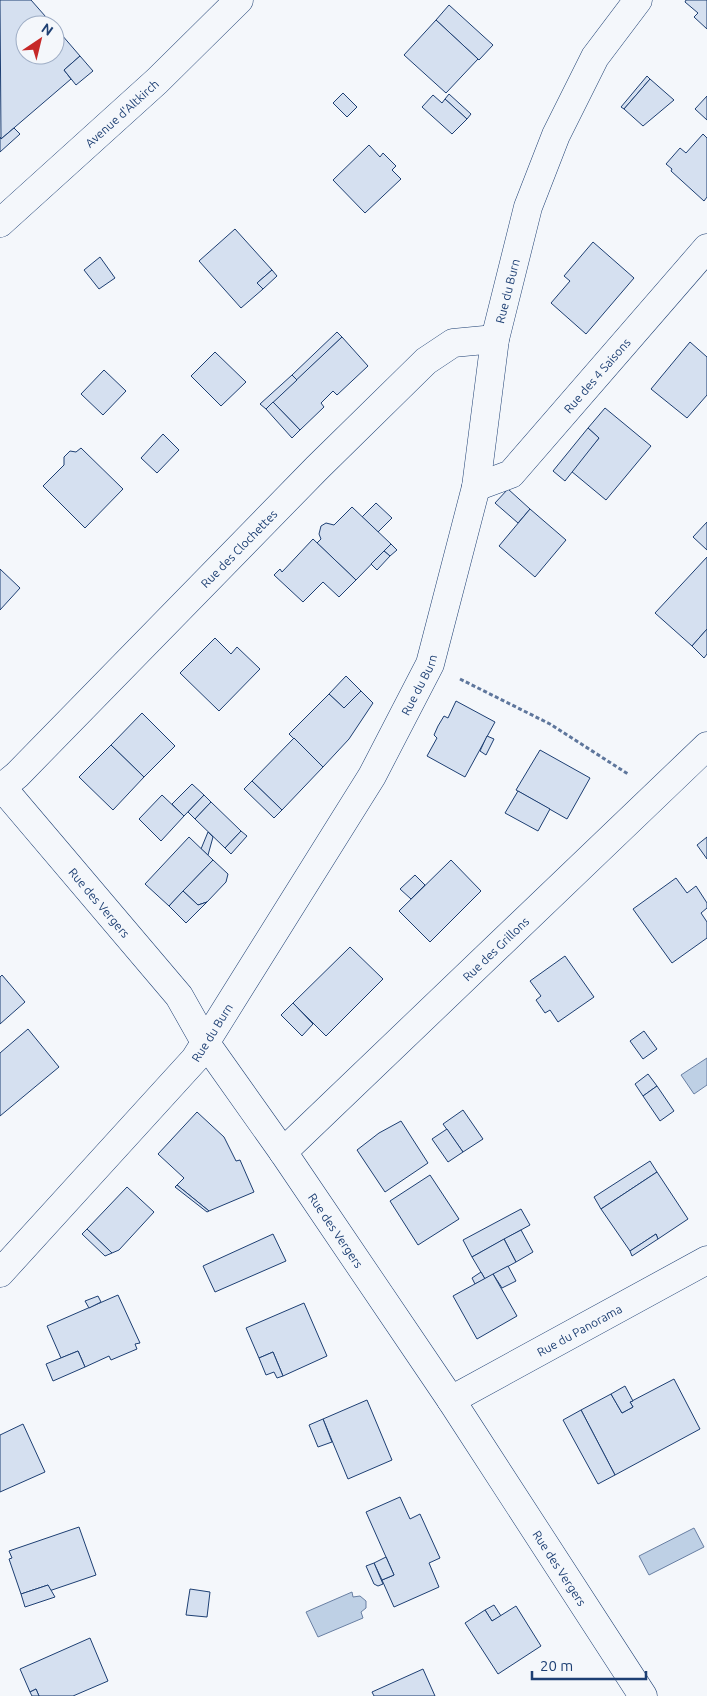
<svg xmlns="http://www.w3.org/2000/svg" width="707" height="1696" viewBox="0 0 707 1696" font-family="Ubuntu,sans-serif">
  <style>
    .water { fill: #bed0e5; stroke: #687fa3 }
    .building { fill: #d5e0f0; stroke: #1d3f73 }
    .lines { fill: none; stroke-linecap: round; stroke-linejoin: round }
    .minor-casing { stroke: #1d3f73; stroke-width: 29 }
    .primary-casing { stroke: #1d3f73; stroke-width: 29 }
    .path { stroke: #5e769c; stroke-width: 3; stroke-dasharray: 4 2.5; stroke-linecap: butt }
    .minor { stroke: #f4f7fb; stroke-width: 28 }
    .primary { stroke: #f4f7fb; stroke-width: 28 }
    .labels { text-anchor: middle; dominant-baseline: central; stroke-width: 4; stroke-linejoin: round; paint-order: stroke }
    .street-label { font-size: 12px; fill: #1d3f73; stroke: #f4f7fb }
  </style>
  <rect width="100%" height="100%" fill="#f4f7fb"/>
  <g class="water">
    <polygon points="707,1058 707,1085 694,1094 681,1075"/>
    <polygon points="694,1528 704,1547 649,1575 639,1556"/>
    <polygon points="352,1592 353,1597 360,1596 366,1601 366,1608 361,1612 363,1618 318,1637 306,1612"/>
  </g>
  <g class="building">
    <polygon points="0,0 31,0 53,25 25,25 25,55 55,55 55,27 80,56 64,70 71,79 1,139"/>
    <polygon points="686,0 707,0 707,29 694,17 698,13 685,2"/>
    <polygon points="449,5 493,45 479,60 436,20"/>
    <polygon points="436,20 478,59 446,93 404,55"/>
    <polygon points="80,56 93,71 76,85 64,70"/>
    <polygon points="647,76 650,79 624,109 621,107"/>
    <polygon points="650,79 674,100 643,126 624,109"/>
    <polygon points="343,93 357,107 347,117 333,103"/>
    <polygon points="449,94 471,114 467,119 445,99"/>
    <polygon points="433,95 442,103 445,99 467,119 452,134 422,107"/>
    <polygon points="707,96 707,120 695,109"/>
    <polygon points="14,128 20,134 0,152 0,137 1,139"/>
    <polygon points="703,134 707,138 707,197 704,201 671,171 672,169 666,164 680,148 686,153"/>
    <polygon points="369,145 380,157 383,153 396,166 392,170 401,179 365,213 333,180"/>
    <polygon points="235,229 272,270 257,283 263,289 241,308 199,261"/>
    <polygon points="593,242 634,278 586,334 551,303 570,281 564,276"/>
    <polygon points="100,257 115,278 99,289 84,270"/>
    <polygon points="272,270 277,276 263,289 257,283"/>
    <polygon points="337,332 342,337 297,380 292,375"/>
    <polygon points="342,337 368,366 337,395 333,391 321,403 324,407 300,430 273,402"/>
    <polygon points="690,342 707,357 707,395 687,418 651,389"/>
    <polygon points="215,352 246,382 221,406 191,376"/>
    <polygon points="104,370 126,391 103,415 81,394"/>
    <polygon points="292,375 297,380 266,409 260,404"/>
    <polygon points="273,402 300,430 292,438 266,409"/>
    <polygon points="605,408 651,446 606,500 571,471 599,438 588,428"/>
    <polygon points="588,428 599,438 565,481 553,471"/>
    <polygon points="163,434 179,450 157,473 141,458"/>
    <polygon points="81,448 123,489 85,528 43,486 64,465 64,457 70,451 76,452"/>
    <polygon points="508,489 530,509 518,523 495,503"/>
    <polygon points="376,503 392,518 378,532 362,517"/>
    <polygon points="352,507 391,544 356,580 317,543 321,539 319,534 321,526 326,523 334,525"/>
    <polygon points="530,509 566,540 535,577 499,546"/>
    <polygon points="707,522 707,550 693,537"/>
    <polygon points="313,539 356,580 339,597 323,582 303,602 274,575 280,569 282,572"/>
    <polygon points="391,544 397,550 390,556 384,551"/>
    <polygon points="384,551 390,556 377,570 371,564"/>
    <polygon points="707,557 707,629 692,646 655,613"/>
    <polygon points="0,569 20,588 0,610"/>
    <polygon points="707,629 707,654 704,658 692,646"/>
    <polygon points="215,638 231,654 237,647 260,669 219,711 180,673"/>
    <polygon points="346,676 361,691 344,708 329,694"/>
    <polygon points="361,691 373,703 349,739 323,767 289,734 329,694 344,708"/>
    <polygon points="456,701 495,722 465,777 427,756 437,738 434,735 438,726 444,716 448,718"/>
    <polygon points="142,713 175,746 144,777 111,745"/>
    <polygon points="487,736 494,739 486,755 480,751"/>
    <polygon points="294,738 323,767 282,810 252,781"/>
    <polygon points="111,745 144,777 113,810 79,777"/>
    <polygon points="540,750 590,778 567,819 516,790"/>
    <polygon points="252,781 282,810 274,818 244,789"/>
    <polygon points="192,784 204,795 184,816 172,804"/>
    <polygon points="518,791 550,809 538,831 505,813"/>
    <polygon points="162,795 184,816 161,841 139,819"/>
    <polygon points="204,795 211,802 195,819 188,812"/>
    <polygon points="211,802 241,831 225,848 195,819"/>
    <polygon points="241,831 247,836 231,854 225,848"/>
    <polygon points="208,832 213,837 208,855 201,849"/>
    <polygon points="189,837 213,860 169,906 145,884"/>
    <polygon points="707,837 707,859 697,845"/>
    <polygon points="213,860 228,874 226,882 207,902 198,905 183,891"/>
    <polygon points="451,860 481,891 430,942 399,911"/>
    <polygon points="415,875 425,885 411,899 400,889"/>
    <polygon points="676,878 687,893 696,886 707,903 707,908 701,913 707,922 707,938 672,963 633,909"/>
    <polygon points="183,891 198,905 207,902 186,923 169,906"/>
    <polygon points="350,947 383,979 326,1036 293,1003"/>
    <polygon points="565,956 594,997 558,1022 550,1010 545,1013 536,1000 541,996 530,981"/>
    <polygon points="2,975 25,1002 0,1024 0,977"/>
    <polygon points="293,1003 313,1024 302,1036 281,1015"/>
    <polygon points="28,1029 59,1067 0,1116 0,1053"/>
    <polygon points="644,1031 657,1049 643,1059 630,1041"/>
    <polygon points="648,1074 657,1086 643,1096 635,1084"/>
    <polygon points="657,1086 674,1111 660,1121 643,1096"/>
    <polygon points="463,1110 483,1139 463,1152 443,1124"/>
    <polygon points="197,1112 224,1137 236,1161 240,1160 254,1192 209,1211 177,1185 184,1178 158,1154"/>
    <polygon points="401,1121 428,1163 385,1192 357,1150 379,1133"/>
    <polygon points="447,1129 463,1152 448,1162 432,1139"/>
    <polygon points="650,1161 657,1172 601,1209 594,1197"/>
    <polygon points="657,1172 688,1219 658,1239 656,1234 630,1251 601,1209"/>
    <polygon points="430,1175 459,1219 418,1245 390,1201"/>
    <polygon points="177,1185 209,1211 207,1212 175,1187"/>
    <polygon points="127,1187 154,1212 119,1250 112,1253 87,1229"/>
    <polygon points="521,1209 530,1225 472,1257 463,1240"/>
    <polygon points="87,1229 112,1253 105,1256 82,1234"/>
    <polygon points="521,1230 533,1252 516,1262 504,1239"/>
    <polygon points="273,1234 286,1261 215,1292 203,1266"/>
    <polygon points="656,1234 658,1239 632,1256 630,1251"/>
    <polygon points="504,1239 516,1262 485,1279 472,1257"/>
    <polygon points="508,1266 516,1281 502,1288 493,1274"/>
    <polygon points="481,1272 485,1279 475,1284 472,1278"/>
    <polygon points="493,1274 517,1316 477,1339 453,1296"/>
    <polygon points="118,1295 140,1343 135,1344 137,1349 111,1360 109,1356 85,1367 78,1351 61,1358 47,1326"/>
    <polygon points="98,1296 101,1302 89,1308 85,1301"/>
    <polygon points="304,1303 327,1356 283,1376 273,1352 259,1358 246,1328"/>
    <polygon points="78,1351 85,1367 53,1381 46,1364"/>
    <polygon points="273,1352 283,1376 277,1378 274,1372 266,1375 259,1358"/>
    <polygon points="674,1379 700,1429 615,1475 581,1410 611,1394 622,1413 633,1407 630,1402"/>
    <polygon points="625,1386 633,1401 630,1402 633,1407 622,1413 611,1394"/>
    <polygon points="367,1400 392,1460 348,1479 323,1419"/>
    <polygon points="581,1410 615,1475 598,1484 563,1420"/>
    <polygon points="323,1419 332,1442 318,1447 309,1425"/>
    <polygon points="23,1424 45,1472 0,1492 0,1435"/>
    <polygon points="400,1497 410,1519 420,1514 440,1558 429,1563 439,1587 394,1607 382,1580 394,1575 366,1512"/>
    <polygon points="79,1527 96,1575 52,1590 49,1591 48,1585 21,1594 9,1559 12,1558 9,1551"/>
    <polygon points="386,1557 394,1575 382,1580 374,1563"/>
    <polygon points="374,1563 383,1584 378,1586 374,1584 366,1566"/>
    <polygon points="48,1585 55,1597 25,1607 21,1594"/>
    <polygon points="190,1589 210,1592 207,1617 186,1615"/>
    <polygon points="494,1605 501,1616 492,1621 485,1610"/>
    <polygon points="516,1606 541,1646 498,1674 465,1623 485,1610 492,1621"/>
    <polygon points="90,1638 108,1681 73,1696 39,1696 36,1689 30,1692 20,1669"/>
    <polygon points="423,1669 435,1696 374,1696 372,1692"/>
    <polygon points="36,1689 39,1696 32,1696 30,1692"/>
  </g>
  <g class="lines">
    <defs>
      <g id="minor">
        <path id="s1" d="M476 487 511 474 707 248"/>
        <path id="s2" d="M0 785 179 996 205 1042 283 1152 451 1400 643 1696"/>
        <path id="s3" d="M0 789 17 775 317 468 426 361 453 343 495 339"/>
        <path id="s4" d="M283 1152 707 746"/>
        <path id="s5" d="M0 1273 195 1059 372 776 430 664 476 487 495 339 528 207 556 135 595 57 638 0"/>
        <path id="s6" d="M451 1400 707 1260"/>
      </g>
      <g id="primary">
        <path id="s7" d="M0 223 157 81 239 0"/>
      </g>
    </defs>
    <use href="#minor" class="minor-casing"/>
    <use href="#primary" class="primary-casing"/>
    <polyline class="path" points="460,679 550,724 628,774"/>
    <use href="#minor" class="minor"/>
    <use href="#primary" class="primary"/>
  </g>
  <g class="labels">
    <g class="street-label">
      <text stroke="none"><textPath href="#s7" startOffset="164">Avenue d'Altkirch</textPath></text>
      <text stroke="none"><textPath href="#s5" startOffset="1131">Rue du Burn</textPath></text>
      <text stroke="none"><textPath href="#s1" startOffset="168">Rue des 4 Saisons</textPath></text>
      <text stroke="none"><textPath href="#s3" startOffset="339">Rue des Clochettes</textPath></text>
      <text stroke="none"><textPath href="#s5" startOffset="726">Rue du Burn</textPath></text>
      <text stroke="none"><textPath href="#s2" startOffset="154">Rue des Vergers</textPath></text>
      <text stroke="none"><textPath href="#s4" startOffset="294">Rue des Grillons</textPath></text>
      <text stroke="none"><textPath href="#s5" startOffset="321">Rue du Burn</textPath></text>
      <text stroke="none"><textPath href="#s2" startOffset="559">Rue des Vergers</textPath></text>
      <text stroke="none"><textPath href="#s6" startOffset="146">Rue du Panorama</textPath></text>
      <text stroke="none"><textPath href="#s2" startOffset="964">Rue des Vergers</textPath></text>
    </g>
  </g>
  <g transform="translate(40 40) rotate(35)"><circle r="24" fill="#f4f7fb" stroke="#9eadc5"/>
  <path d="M0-4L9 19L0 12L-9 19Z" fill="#c62828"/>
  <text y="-8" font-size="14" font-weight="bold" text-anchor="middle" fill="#1d3f73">N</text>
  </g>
  <path d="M532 1671v8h114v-8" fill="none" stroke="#1d3f73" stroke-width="2.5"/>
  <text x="540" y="1671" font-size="15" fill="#1d3f73" stroke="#f4f7fb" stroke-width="4" paint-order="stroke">20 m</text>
</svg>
